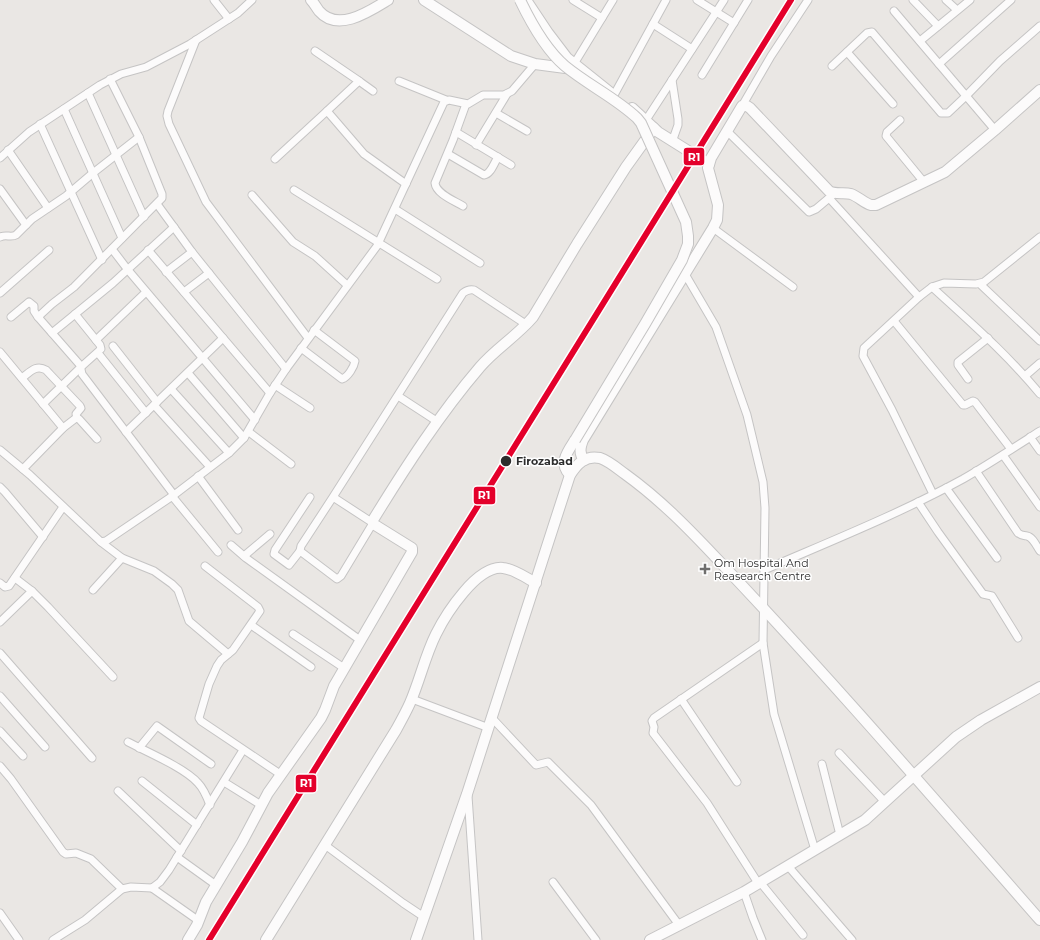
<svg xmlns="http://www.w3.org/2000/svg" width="1040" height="940" viewBox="0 0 1040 940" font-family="Montserrat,sans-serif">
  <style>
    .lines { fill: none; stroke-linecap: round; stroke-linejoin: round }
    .street-casing { stroke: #c5c4c4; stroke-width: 9 }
    .secondary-casing { stroke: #c5c4c4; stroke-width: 12 }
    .street { stroke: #fcfbfb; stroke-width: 7 }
    .secondary { stroke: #fcfbfb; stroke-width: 10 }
    .secondary-bridge-casing { stroke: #c5c4c4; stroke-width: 12; stroke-linecap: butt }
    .secondary-bridge { stroke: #fcfbfb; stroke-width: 10 }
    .rail-1-casing { stroke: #fff; stroke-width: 9 }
    .rail-1 { stroke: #e4002b; stroke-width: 6 }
    .stop-dot { fill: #2d2d2d; stroke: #fff; stroke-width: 1.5 }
    .poi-dot { fill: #6f6e6d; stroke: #fff; stroke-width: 1.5 }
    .labels { text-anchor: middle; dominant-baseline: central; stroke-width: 3; stroke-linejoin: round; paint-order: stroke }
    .stop-label { font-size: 11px; font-weight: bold; fill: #2d2d2d; stroke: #fff; text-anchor: start }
    .poi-label { font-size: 11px; fill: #2d2d2d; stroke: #fff; text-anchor: start }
    .line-badge { stroke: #fff; stroke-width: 1.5 }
    .badge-label { font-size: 11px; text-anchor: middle; font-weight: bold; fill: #fff }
  </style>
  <rect width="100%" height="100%" fill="#eae7e4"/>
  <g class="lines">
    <defs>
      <g id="street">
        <polyline points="214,0 229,19"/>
        <polyline points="573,0 602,18"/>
        <polyline points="697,0 734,23"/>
        <polyline points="913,0 938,26"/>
        <polyline points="946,0 957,10"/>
        <polyline points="894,11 995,130"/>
        <polyline points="653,24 692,49"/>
        <polyline points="196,40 168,111 167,116 169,124 206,202 308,338"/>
        <polyline points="920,41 970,0"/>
        <polyline points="315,51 359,81"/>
        <polyline points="847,52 893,104"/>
        <polyline points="574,64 613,0"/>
        <polyline points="939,64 1011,0"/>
        <polyline points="832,66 867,33 872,32 941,113 948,113 966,96 1000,61 1040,26"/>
        <polyline points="702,75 748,0"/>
        <polyline points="110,79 139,137 162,194 162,198 74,287 52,304 38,317 80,365 82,374 174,495"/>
        <polyline points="399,81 446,100"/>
        <polyline points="88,93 144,217"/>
        <polyline points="614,95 666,0"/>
        <polyline points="742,106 771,56 808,0"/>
        <polyline points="64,109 122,238"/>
        <polyline points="327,111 359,81 373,91"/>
        <polyline points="496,113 527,131"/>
        <polyline points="646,120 724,0"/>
        <polyline points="900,120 887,132 886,136 923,181"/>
        <polyline points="40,124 102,260"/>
        <polyline points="727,131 809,212 816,209 835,193"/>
        <polyline points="456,132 511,165"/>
        <polyline points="672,142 678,125 678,119 672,80"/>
        <polyline points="476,145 507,94"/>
        <polyline points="8,150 48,208"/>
        <path d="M448 154 484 175C491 174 494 163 498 157"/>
        <polyline points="0,158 29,132 100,85 121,74 146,67 190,44 238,13 252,0"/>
        <polyline points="275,159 327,111 364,154 406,184"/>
        <polyline points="0,189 26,225"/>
        <polyline points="294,190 437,279"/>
        <polyline points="252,195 293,242 315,256 347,285"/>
        <polyline points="829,198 919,297"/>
        <polyline points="157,204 192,252 286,369"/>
        <path d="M463 206C455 201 436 194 435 183L453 140 466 104"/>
        <polyline points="395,209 480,263"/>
        <polyline points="713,228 793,287"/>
        <path d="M0 237C6 234 11 238 16 235L32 219 66 196 93 173 139 137"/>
        <polyline points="112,249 128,270 255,420"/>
        <polyline points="148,250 270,393"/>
        <polyline points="166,272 192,252"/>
        <polyline points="685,274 716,327 747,415 763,482 765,508 763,643 774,714 815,850"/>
        <polyline points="980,284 1040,341"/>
        <path d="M932 287C970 322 1007 354 1040 394"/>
        <polyline points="184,292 209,273"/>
        <polyline points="0,293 49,250"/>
        <polyline points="11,317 29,302 34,306 34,311 38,317"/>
        <polyline points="894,321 963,405 965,405 973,401 975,402 1011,449"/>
        <polyline points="52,333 113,283 174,227"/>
        <polyline points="96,340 146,292"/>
        <polyline points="113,346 157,402"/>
        <path d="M301 348 342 379C348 377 354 367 355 361L314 330"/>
        <polyline points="0,352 63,428"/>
        <polyline points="98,353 146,413"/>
        <polyline points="188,373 244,438"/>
        <polyline points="1025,376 1040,363"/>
        <path d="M22 378C30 372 36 364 46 370L80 406 81 408 76 414 77 418"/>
        <polyline points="968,379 958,365 958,362 988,338"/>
        <polyline points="275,385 310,408"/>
        <polyline points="171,389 229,453"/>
        <polyline points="398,396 438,422"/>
        <polyline points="43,404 81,367 101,349 100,345 75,314"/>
        <polyline points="154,405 210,467"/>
        <polyline points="126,432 223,338"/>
        <polyline points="249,432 291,464"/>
        <polyline points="1030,437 1040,451"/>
        <polyline points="0,450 30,475 101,542 106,541 174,495 229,453 244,438 270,393 286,369 377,246 444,102 449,100 468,104 483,95 504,95 512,91 535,64"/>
        <polyline points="1003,455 1040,507"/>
        <polyline points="23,469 63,428 76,418 79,419 97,439"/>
        <path d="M976 471 1018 533C1022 536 1023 535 1027 536 1033 537 1037 547 1040 551"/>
        <polyline points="198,476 238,530"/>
        <polyline points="0,487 5,492 43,537"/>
        <polyline points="946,488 997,558"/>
        <polyline points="933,494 892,410 863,356 864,348 919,297 932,287 944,283 976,284 984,282 1040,237"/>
        <polyline points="172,496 218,552"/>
        <path d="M333 497 301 546 300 551 337 579 341 576 373 523 333 497 463 293C467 290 470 289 474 290L527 325"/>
        <polyline points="918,502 938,532 983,594 992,596 1018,638"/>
        <polyline points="101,542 122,558 154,571 172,584 178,590 189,621 228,654"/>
        <polyline points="231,545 246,558 360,640"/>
        <polyline points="300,551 289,565 274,554 275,550 310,497"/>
        <polyline points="244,556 270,534"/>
        <polyline points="205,566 258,607 260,611 233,650 221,660 217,666 209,684 199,718 201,721 280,774"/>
        <path d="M764 570C831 541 899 514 963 479 989 464 1015 447 1040 431"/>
        <polyline points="15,578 32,591 48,607 113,677"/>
        <polyline points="0,583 5,587 9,586 63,507"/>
        <polyline points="93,590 122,558"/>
        <polyline points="0,622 32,591"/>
        <polyline points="251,625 311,667"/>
        <polyline points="293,634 344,668"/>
        <polyline points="0,653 92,758"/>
        <polyline points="0,696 45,747"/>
        <polyline points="412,699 489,728"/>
        <polyline points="681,699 737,782"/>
        <polyline points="492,718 536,765 548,762 591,805 679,925"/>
        <polyline points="0,731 23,756"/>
        <path d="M128 742C147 752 185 768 198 783 204 789 207 797 210 805"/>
        <polyline points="139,748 157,726 211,764"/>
        <polyline points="839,753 885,802"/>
        <polyline points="822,764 840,835"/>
        <polyline points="0,766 11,779 63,852 66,854 76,853 91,859 122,889"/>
        <polyline points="142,781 197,825"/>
        <polyline points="224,782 261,805"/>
        <polyline points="118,791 181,851"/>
        <polyline points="468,796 478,940"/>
        <polyline points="325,845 403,903 424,917"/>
        <polyline points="177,857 216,885"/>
        <polyline points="788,866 852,940"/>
        <polyline points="553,882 596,940"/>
        <polyline points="760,882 803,935"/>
        <polyline points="758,883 707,803 653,733 654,727 652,721 654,718 763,643"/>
        <polyline points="152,888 199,921"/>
        <polyline points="744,892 753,918 762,940"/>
        <polyline points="0,913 19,940"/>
        <polyline points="53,940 85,920 122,889 131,887 152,888 160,882 169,870 243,750"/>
      </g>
      <g id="secondary">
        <path d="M311 0C314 3 316 7 319 11 338 33 370 11 388 0"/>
        <polyline points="424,0 511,56 535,64 573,69"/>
        <polyline points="526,0 548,33 567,58 612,94"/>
        <polyline points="632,108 658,132 709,164"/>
        <path d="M584 460C579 453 580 448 583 440L713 228 717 220 718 205 708 168 711 158 742 106H747L750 108 829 191C836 195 844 192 851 194 859 197 864 203 871 205H876L945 172 995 130 1040 90"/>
        <path d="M570 475C558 463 568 451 575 440"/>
        <path d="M188 940 197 925 206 902 242 842 268 793 321 718 325 710 334 686 412 552V548L375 525 373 523V520C405 468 439 415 480 367 495 349 517 336 533 317L577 244 626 167 654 128"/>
        <path d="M266 940 396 730C401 721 406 712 410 703 420 680 425 656 436 634 446 614 477 565 503 568 514 569 526 578 536 583"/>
        <path d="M416 940 467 794 570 475C577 464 585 455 600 458 609 461 618 469 625 474 661 500 690 530 720 562 830 678 935 800 1040 920"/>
        <polyline points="650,940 744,892 865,820 956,737 981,720 1040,687"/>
      </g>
    </defs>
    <use href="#street" class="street-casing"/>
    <use href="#secondary" class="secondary-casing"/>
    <use href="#street" class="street"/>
    <use href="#secondary" class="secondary"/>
    <defs>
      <path id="secondary-bridge" d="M520 0C531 23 545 49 565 66 588 85 616 98 637 118L641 123 686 222 688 236V244L682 260 645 324 575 440"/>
    </defs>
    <use href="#secondary-bridge" class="secondary-bridge-casing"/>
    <use href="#secondary-bridge" class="secondary-bridge"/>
    <defs>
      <polyline id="rail-1" points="209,940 791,0"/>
    </defs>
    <use href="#rail-1" class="rail-1-casing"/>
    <use href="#rail-1" class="rail-1"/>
  </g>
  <circle class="stop-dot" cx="506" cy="461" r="6"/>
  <path class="poi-dot" d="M703 563h4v4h4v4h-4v4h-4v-4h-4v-4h4z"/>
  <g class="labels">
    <g class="stop-label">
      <text x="516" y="461">Firozabad</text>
    </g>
    <g class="poi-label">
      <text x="714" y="563">Om Hospital And<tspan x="714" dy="13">Reasearch Centre</tspan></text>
    </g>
  </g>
  <g class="line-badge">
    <rect x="683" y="147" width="22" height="19" rx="4" fill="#e4002b"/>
    <rect x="473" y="486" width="23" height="19" rx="4" fill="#e4002b"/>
    <rect x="295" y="774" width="22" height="19" rx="4" fill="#e4002b"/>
  </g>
  <g class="badge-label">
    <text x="694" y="161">R1</text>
    <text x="484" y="499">R1</text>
    <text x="306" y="787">R1</text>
  </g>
</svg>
